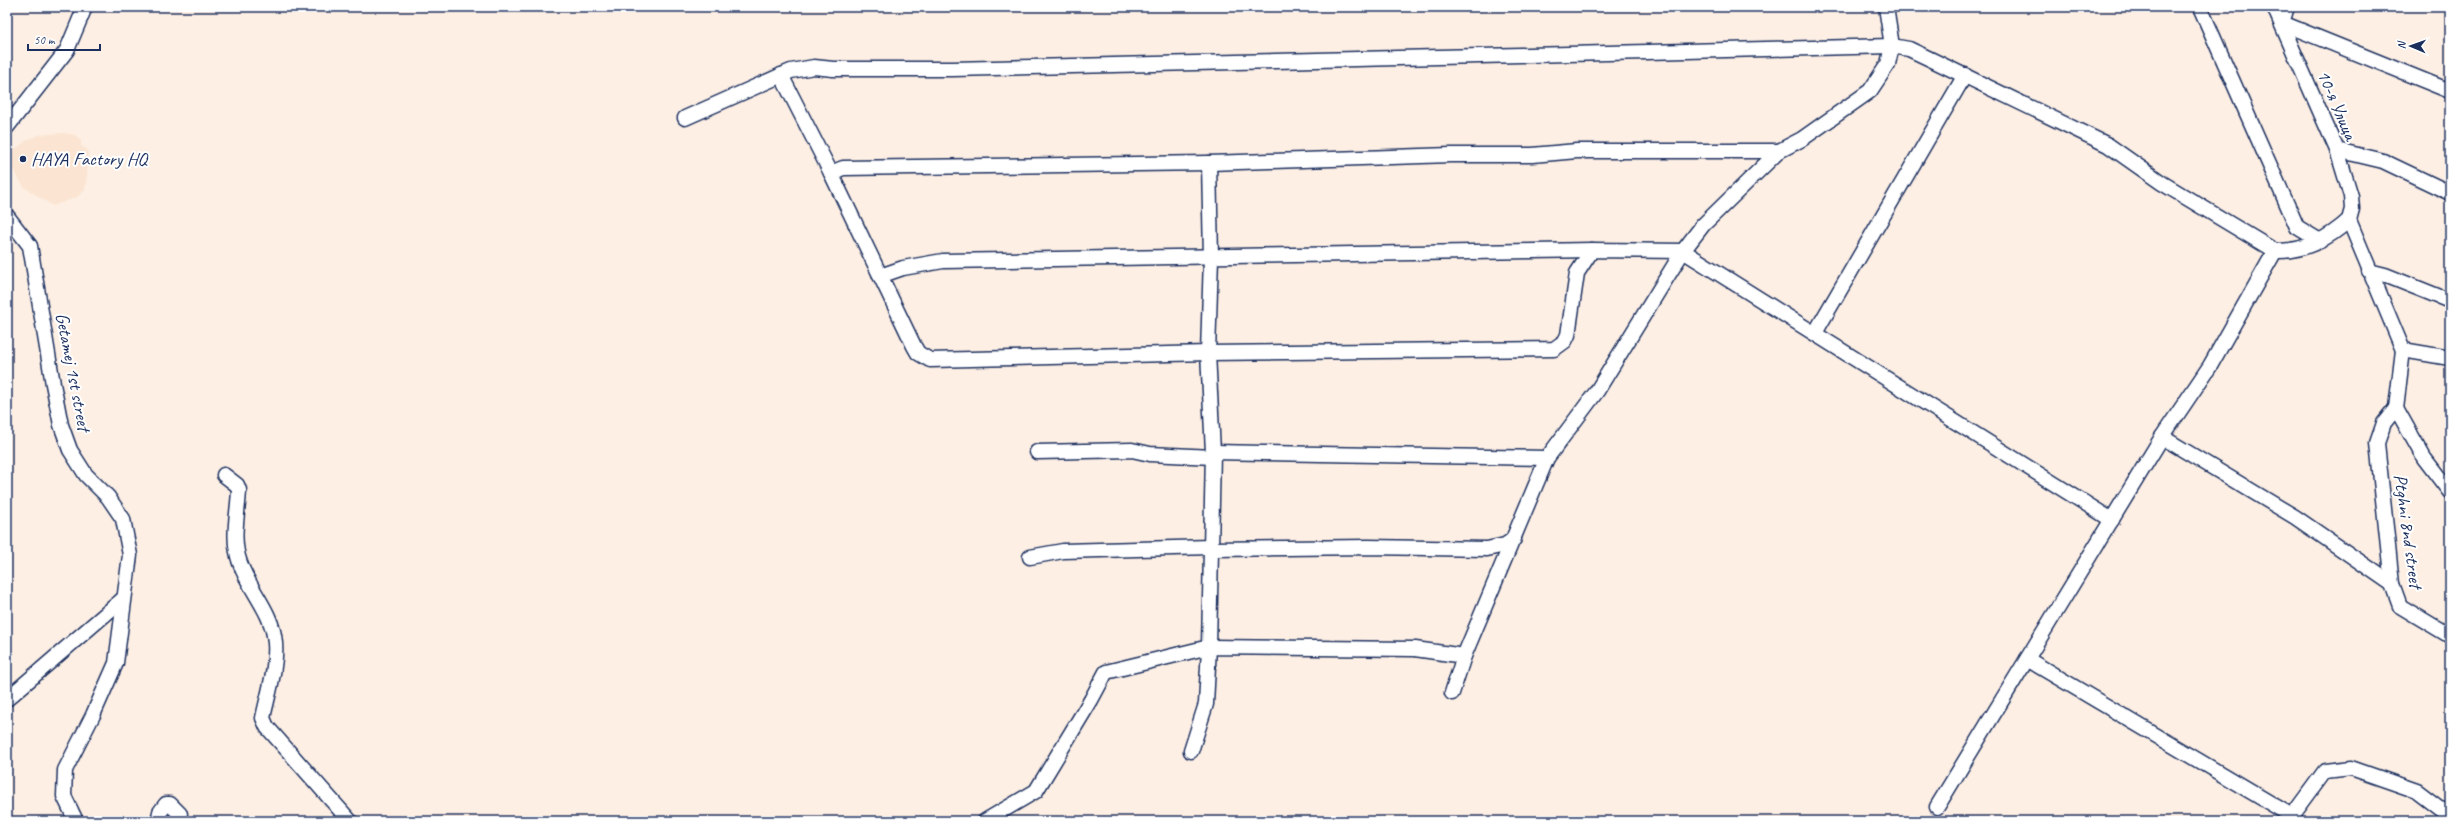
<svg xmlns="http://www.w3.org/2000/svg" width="2457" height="828" viewBox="0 0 2457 828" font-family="Caveat,sans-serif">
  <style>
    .built { fill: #fbe4d1 }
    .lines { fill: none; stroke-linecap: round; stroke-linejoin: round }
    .minor-casing { stroke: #1b2f5e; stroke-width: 17 }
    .minor { stroke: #fff; stroke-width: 14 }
    .poi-dot { fill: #1b2f5e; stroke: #fff; stroke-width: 1.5 }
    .labels { text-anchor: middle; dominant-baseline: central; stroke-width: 4; stroke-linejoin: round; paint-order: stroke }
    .street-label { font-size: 19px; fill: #1b2f5e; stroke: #fff }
    .poi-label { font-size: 19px; fill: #1b2f5e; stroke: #fff; text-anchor: start }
  </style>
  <rect width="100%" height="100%" fill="#fdefe4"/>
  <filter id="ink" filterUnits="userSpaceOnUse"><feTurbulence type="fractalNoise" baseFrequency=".025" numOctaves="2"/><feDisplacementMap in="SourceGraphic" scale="8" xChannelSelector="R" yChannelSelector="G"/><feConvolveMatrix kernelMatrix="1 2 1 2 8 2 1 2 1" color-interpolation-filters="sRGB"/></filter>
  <g filter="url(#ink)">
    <polygon class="built" points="64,133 75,135 81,141 81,146 88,150 87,175 85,190 77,197 53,206 24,187 7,160 7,156 27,140 39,135"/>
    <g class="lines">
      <defs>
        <g id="minor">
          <polyline points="2200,7 2297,227 2320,241"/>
          <polyline points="2274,7 2337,150 2351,196 2352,209 2349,220"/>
          <polyline points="2287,7 2282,23 2450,91"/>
          <polyline points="781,75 831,173 914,346 918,353 930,360 1208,353 1554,349 1565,341 1568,335 1577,273 1592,250 1683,251 2112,520"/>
          <path d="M685 118 791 71 814 67 833 69H953L1892 46 1909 49 1928 58 2108 145 2162 183 2275 251C2304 252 2328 239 2349 220"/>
          <polyline points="7,127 67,50 85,7"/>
          <polyline points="2337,150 2383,161 2450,193"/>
          <polyline points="831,173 843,168 1209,163 1451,155 1532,155 1577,151 1779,151"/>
          <polyline points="7,216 30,246 53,384 61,425 70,450 86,475 108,497 123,519 130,555 116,663 93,715 65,770 64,796 76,821"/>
          <polyline points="2349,220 2403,350 2450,358"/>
          <polyline points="2369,271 2385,275 2450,301"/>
          <polyline points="880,276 903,268 943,261 1592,250"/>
          <polyline points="1815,333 1965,75"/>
          <polyline points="2396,408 2384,423 2377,443 2392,584 2400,606 2450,636"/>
          <polyline points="2396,408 2424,458 2450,492"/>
          <polyline points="2396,408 2403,350"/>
          <polyline points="2162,437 2295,517 2392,584"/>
          <polyline points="1037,452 1132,450 1150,454 1213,457"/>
          <polyline points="1213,452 1547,458"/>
          <path d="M224 475 237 485 239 490C238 515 231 538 240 563 249 590 273 612 275 643 277 667 268 694 263 718L267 727 350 821"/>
          <polyline points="1211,549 1368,547 1487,549 1505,545 1514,539"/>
          <polyline points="1030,557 1063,551 1211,547"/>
          <polyline points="2027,659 2292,816 2325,771 2351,768 2417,791 2450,816"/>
          <polyline points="1452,693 1464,656 1547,458 1597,391 1683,251 1703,225 1779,151 1802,139 1870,91 1888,64 1892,46 1886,7"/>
          <polyline points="7,699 123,599"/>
          <polyline points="1191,751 1206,704 1209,647 1213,452 1208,353 1211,257 1209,163"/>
          <polyline points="1937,807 2162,437 2210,366 2275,251"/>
          <polyline points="158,821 160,812 166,804 170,804 180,814"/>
          <polyline points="985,821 1036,791 1091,700 1106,672 1209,647 1415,649 1464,656"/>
        </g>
      </defs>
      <use href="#minor" class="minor-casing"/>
      <use href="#minor" class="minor"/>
    </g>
  </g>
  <circle class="poi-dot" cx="23" cy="159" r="4"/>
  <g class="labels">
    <g class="street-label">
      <text transform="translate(2337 105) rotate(67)">10-я Улица</text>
      <text transform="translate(73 372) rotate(79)">Getamej 1st street</text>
      <text transform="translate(2408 531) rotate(82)">Ptghni 8nd street</text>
    </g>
    <g class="poi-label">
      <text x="31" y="159">HAYA Factory HQ</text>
    </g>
  </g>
  <rect width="2457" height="828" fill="none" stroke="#fff" stroke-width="24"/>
  <rect x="12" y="12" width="2433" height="804" fill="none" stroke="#1b2f5e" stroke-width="1.5" filter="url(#ink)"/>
  <g transform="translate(2411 46) rotate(272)" stroke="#ffffff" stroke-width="3" paint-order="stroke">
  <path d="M0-3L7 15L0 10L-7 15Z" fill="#1b2f5e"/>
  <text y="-6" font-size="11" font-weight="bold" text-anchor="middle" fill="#1b2f5e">N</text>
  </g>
  <path d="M28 44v6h72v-6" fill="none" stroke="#1b2f5e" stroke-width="2"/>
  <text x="34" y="44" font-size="12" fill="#1b2f5e" stroke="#ffffff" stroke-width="3" paint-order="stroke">50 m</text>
</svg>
